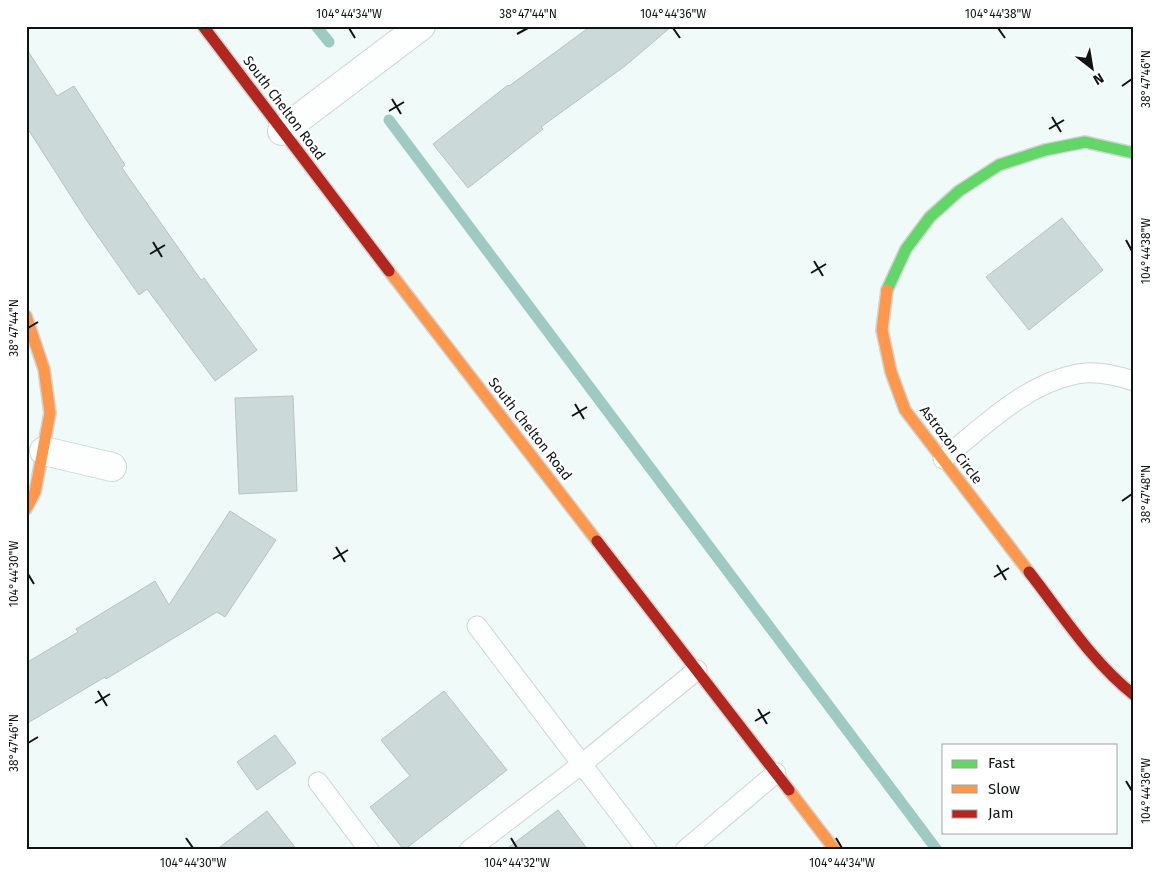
<svg xmlns="http://www.w3.org/2000/svg" width="1160" height="876" viewBox="0 0 1160 876" font-family="'Fira Sans',sans-serif">
  <style>
    .lines { fill: none; stroke-linecap: round; stroke-linejoin: round }
    .stream { stroke: #9fcac3; stroke-width: 11 }
    .building { fill: #cbdad8; stroke: #bbc2c1 }
    .lane-casing { stroke: #ced6d4; stroke-width: 21 }
    .street-casing { stroke: #ced6d4; stroke-width: 30 }
    .fast-casing { stroke: #ced6d4; stroke-width: 14 }
    .slow-casing { stroke: #ced6d4; stroke-width: 14 }
    .jam-casing { stroke: #ced6d4; stroke-width: 14 }
    .lane { stroke: #fdfefe; stroke-width: 19 }
    .street { stroke: #fdfefe; stroke-width: 28 }
    .fast { stroke: #63d668; stroke-width: 11 }
    .slow { stroke: #ff974d; stroke-width: 11 }
    .jam { stroke: #b3261e; stroke-width: 11 }
    .ticks { fill: none; stroke: #0f1413; stroke-width: 2 }
    .labels { text-anchor: middle; dominant-baseline: central; stroke-width: 5; stroke-linejoin: round; paint-order: stroke }
    .street-label { font-size: 14px; fill: #0f1413; stroke: #fff }
    .neatline { fill: none; stroke: #0f1413; stroke-width: 2 }
    .ticks-label { font-size: 12px; text-anchor: middle; fill: #0f1413 }
  </style>
  <rect width="100%" height="100%" fill="#f0faf8"/>
  <g class="lines">
    <g class="stream">
      <polyline points="316,26 329,42"/>
      <polyline points="389,120 937,850"/>
    </g>
  </g>
  <g class="building">
    <polygon points="591,26 672,26 625,66 541,127 543,129 468,188 433,144 508,85 509,86"/>
    <polygon points="26,48 57,96 74,86 125,165 122,168 201,280 204,278 257,350 215,381 147,289 139,295 85,218 26,126"/>
    <polygon points="1062,218 1103,270 1029,330 986,277"/>
    <polygon points="293,396 297,491 239,494 235,398"/>
    <polygon points="230,511 276,540 225,617 217,612 106,679 105,677 26,724 26,663 78,632 76,629 155,581 169,605"/>
    <polygon points="444,691 507,770 404,850 370,807 410,776 381,740"/>
    <polygon points="275,735 296,763 257,790 237,762"/>
    <polygon points="558,810 588,850 505,850"/>
    <polygon points="267,811 297,850 216,850"/>
  </g>
  <g class="lines">
    <defs>
      <g id="lane">
        <path d="M943 459C983 427 1025 384 1077 374 1096 370 1116 375 1134 381"/>
        <polyline points="477,626 647,850"/>
        <polyline points="318,782 369,850"/>
        <polyline points="469,850 582,764 697,670"/>
        <polyline points="685,850 776,773"/>
      </g>
      <g id="street">
        <polyline points="282,131 421,26"/>
        <polyline points="44,451 112,467"/>
      </g>
      <polyline id="fast" points="887,290 906,249 930,217 959,191 999,165 1045,150 1085,142 1134,153"/>
      <g id="slow">
        <polyline points="389,271 597,541"/>
        <polyline points="887,290 882,330 891,372 905,410 1029,572"/>
        <polyline points="26,316 44,369 50,413 35,492 26,509"/>
        <polyline points="789,790 835,850"/>
      </g>
      <g id="jam">
        <polyline points="203,26 389,271"/>
        <polyline points="597,541 789,790"/>
        <path d="M1029 572C1062 614 1092 662 1134 695"/>
      </g>
    </defs>
    <use href="#lane" class="lane-casing"/>
    <use href="#street" class="street-casing"/>
    <use href="#fast" class="fast-casing"/>
    <use href="#slow" class="slow-casing"/>
    <use href="#jam" class="jam-casing"/>
    <use href="#lane" class="lane"/>
    <use href="#street" class="street"/>
    <use href="#fast" class="fast"/>
    <use href="#slow" class="slow"/>
    <use href="#jam" class="jam"/>
  </g>
  <path class="ticks" d="M349 28 355 38M673 28 680 38M998 28 1005 38M517 34 528 28M1122 86 1132 79M392 99 401 114M389 111 404 102M1052 117 1061 132M1049 129 1064 120M1126 240 1132 251M153 242 162 257M150 254 165 245M814 261 823 276M811 273 826 264M28 328 38 322M575 404 584 419M572 416 587 407M1122 501 1132 494M336 547 345 562M333 559 348 550M997 565 1006 580M28 574 34 584M994 577 1009 568M98 691 107 706M95 703 110 694M758 709 767 724M755 721 770 712M28 743 38 737M1126 781 1132 791M186 838 193 848M511 838 517 848M836 838 842 848"/>
  <g class="labels">
    <g class="street-label">
      <text transform="translate(284 108) rotate(53)">South Chelton Road</text>
      <text transform="translate(530 429) rotate(52)">South Chelton Road</text>
      <text transform="translate(951 445) rotate(53)">Astrozon Circle</text>
    </g>
  </g>
  <rect width="1160" height="876" fill="none" stroke="#ffffff" stroke-width="55"/>
  <rect x="942" y="744" width="175" height="90" fill="#ffffff" stroke="#9fa1a1"/>
  <rect x="952" y="760" width="25" height="8" fill="#63d668" stroke="#9fa1a1"/>
  <text x="988" y="768" font-size="15" fill="#0f1413">Fast</text>
  <rect x="952" y="785" width="25" height="8" fill="#ff974d" stroke="#9fa1a1"/>
  <text x="988" y="794" font-size="15" fill="#0f1413">Slow</text>
  <rect x="952" y="810" width="25" height="8" fill="#b3261e" stroke="#9fa1a1"/>
  <text x="988" y="818" font-size="15" fill="#0f1413">Jam</text>
  <g transform="translate(1092 68) rotate(149)" stroke="#ffffff" stroke-width="4" paint-order="stroke">
  <path d="M0-4L9 19L0 12L-9 19Z" fill="#0f1413"/>
  <text y="-8" font-size="14" font-weight="bold" text-anchor="middle" fill="#0f1413">N</text>
  </g>
  <rect x="28" y="28" width="1104" height="820" class="neatline"/>
  <g class="ticks-label">
    <text x="349" y="18">104°44'34"W</text>
    <text x="528" y="18">38°47'44"N</text>
    <text x="673" y="18">104°44'36"W</text>
    <text x="998" y="18">104°44'38"W</text>
    <text transform="translate(1146 79) rotate(-90)" y="4">38°47'46"N</text>
    <text transform="translate(1146 251) rotate(-90)" y="4">104°44'38"W</text>
    <text transform="translate(14 328) rotate(-90)" y="4">38°47'44"N</text>
    <text transform="translate(1146 494) rotate(-90)" y="4">38°47'48"N</text>
    <text transform="translate(14 574) rotate(-90)" y="4">104°44'30"W</text>
    <text transform="translate(14 743) rotate(-90)" y="4">38°47'46"N</text>
    <text transform="translate(1146 791) rotate(-90)" y="4">104°44'36"W</text>
    <text x="193" y="867">104°44'30"W</text>
    <text x="517" y="867">104°44'32"W</text>
    <text x="842" y="867">104°44'34"W</text>
  </g>
</svg>
